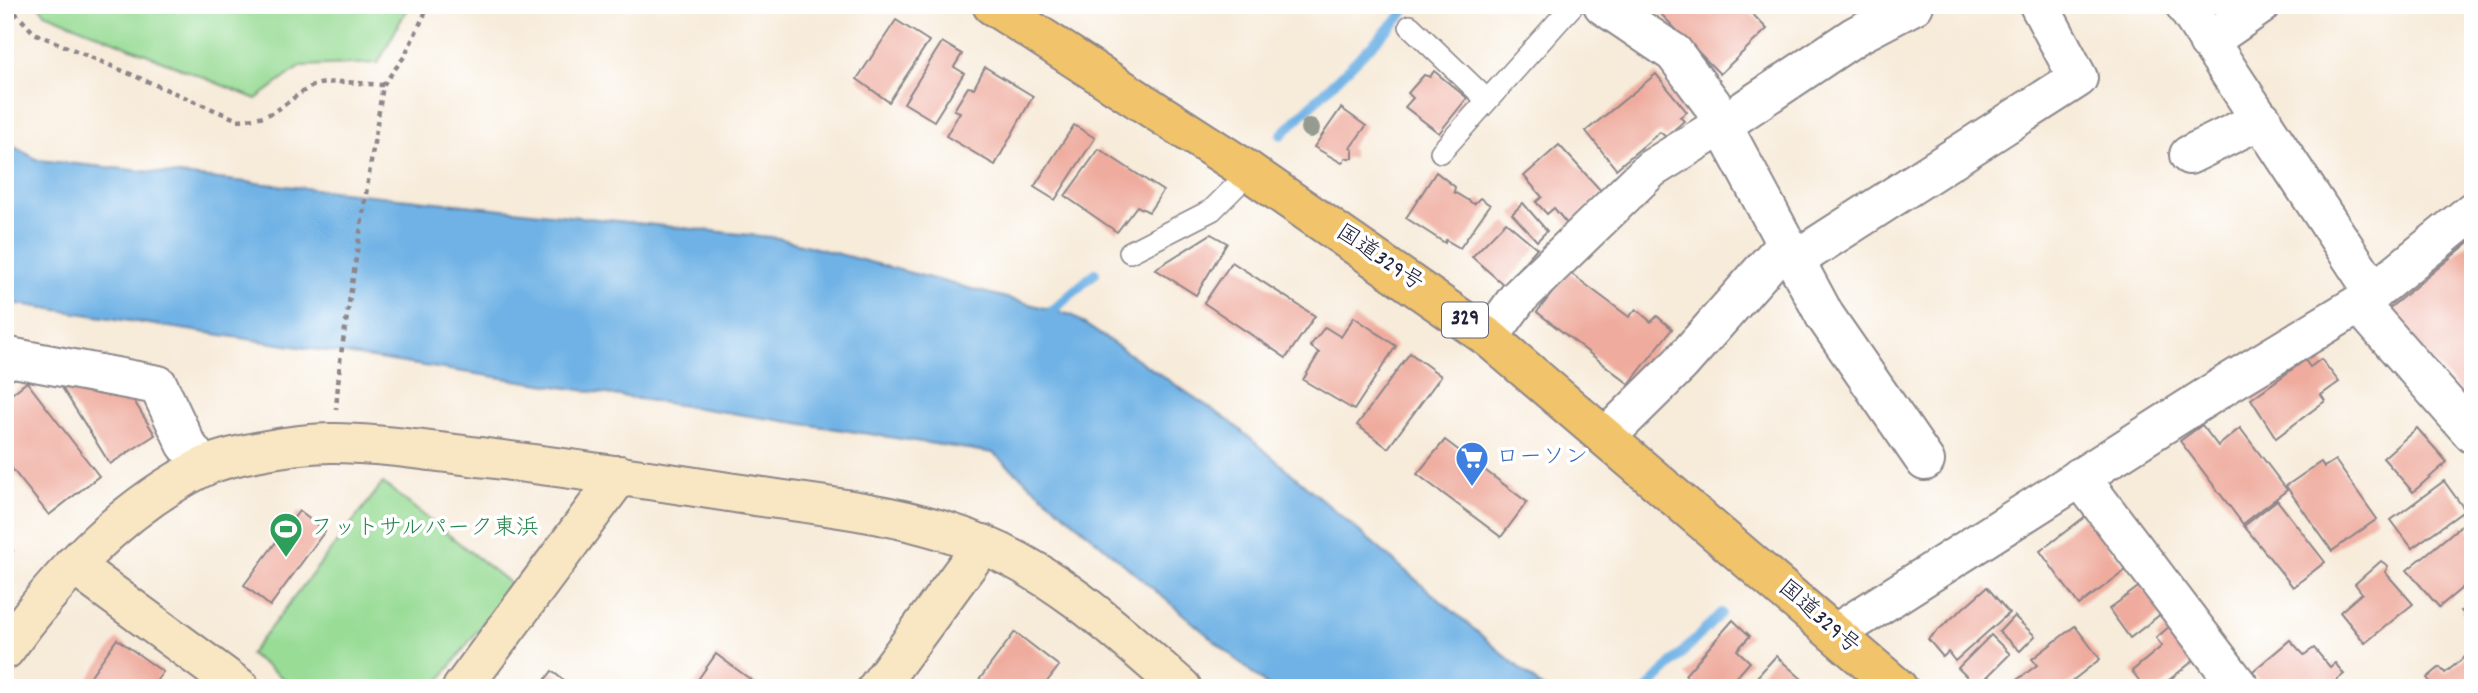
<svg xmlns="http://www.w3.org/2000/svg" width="2478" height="693" viewBox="0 0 2478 693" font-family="Dekko,'Klee One',sans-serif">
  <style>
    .green { fill: #98dc95; stroke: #5d7f68; stroke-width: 2 }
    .water { fill: #70b2e5; stroke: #496a90; stroke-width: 2 }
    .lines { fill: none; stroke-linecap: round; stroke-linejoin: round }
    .stream { stroke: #70b2e5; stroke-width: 10 }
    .building { fill: #efac9e }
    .lane-casing { stroke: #8c868a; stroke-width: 24 }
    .street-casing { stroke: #8c868a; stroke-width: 42 }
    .secondary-casing { stroke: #8c868a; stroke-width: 42 }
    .highway-casing { stroke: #8c868a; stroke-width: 42 }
    .path { stroke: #8c868a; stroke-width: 4.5; stroke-dasharray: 5 5; stroke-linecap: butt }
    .lane { stroke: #fff; stroke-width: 21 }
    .street { stroke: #fff; stroke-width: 38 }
    .secondary { stroke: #f9e7c3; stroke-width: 38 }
    .highway { stroke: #f1c36a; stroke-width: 38 }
    .tree { fill: #959b91 }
    .labels { text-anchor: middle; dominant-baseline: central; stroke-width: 7; stroke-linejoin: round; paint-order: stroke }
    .shield { fill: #fff; stroke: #646476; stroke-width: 2 }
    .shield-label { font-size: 21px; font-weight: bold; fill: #22223b }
    .street-label { font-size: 23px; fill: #22223b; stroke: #fff }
    .shop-label { font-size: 23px; fill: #366cbe; stroke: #fff; text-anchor: start }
    .leisure-label { font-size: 23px; fill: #27864d; stroke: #fff; text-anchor: start }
  </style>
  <rect width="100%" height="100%" fill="#fff"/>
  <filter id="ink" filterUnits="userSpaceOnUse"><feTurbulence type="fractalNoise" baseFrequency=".0143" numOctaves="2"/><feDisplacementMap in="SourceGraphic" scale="14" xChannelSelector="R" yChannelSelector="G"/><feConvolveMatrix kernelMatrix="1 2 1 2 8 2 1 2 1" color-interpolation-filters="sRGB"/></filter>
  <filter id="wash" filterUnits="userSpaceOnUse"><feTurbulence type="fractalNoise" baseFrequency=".00686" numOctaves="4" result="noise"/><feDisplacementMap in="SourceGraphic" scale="28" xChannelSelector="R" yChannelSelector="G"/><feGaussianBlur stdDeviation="1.57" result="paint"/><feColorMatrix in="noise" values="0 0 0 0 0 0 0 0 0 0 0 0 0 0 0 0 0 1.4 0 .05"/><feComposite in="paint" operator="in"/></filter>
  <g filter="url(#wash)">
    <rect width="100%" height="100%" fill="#f7ebd9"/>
    <g class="green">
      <polygon points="38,5 409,5 378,63 301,66 256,99 45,13"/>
      <polygon points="383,483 512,585 434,688 296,688 250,654"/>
    </g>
    <polygon class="water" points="5,127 14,147 38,160 778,238 1071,315 1231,422 1543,688 1270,688 993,453 5,302"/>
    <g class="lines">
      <g class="stream">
        <polyline points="1281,135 1399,18 1408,5"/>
        <polyline points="1052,311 1095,273"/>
        <polyline points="1648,688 1721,613"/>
      </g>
    </g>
    <g id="blocks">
      <g class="building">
        <polygon points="1652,5 1744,5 1767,29 1720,74"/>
        <polygon points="896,20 929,41 889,102 857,79"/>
        <polygon points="942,42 962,54 954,67 964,73 934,121 904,103"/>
        <polygon points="985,67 1033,96 995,165 946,136 960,112 954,110 968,87 974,88"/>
        <polygon points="1434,71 1467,98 1439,133 1405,107 1413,98 1408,93 1424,75 1430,77"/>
        <polygon points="1656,74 1687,112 1680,117 1684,121 1666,137 1660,132 1616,169 1586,131"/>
        <polygon points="1341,108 1366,126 1350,148 1353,150 1353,158 1346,158 1342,163 1314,147"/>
        <polygon points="1074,125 1095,138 1055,200 1034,187"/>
        <polygon points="1559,145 1603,193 1568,225 1554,208 1547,214 1536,202 1542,197 1524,176"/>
        <polygon points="1099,149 1163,191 1149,212 1137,206 1117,232 1065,196"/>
        <polygon points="1436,172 1455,187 1454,192 1474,204 1480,198 1490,205 1460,248 1446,240 1445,243 1406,218"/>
        <polygon points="1523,203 1547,231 1537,241 1512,214"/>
        <polygon points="1506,222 1537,248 1504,285 1472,257"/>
        <polygon points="1211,234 1227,243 1196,295 1155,269"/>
        <polygon points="2473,239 2473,406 2386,311"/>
        <polygon points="1232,262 1315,316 1286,358 1204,303"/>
        <polygon points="1569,272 1629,317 1636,309 1651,322 1657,316 1672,329 1629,384 1537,312"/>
        <polygon points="1354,317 1396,346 1354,410 1303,380 1319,353 1310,346 1325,327 1341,337"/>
        <polygon points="1410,353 1441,376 1388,448 1357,425"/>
        <polygon points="2321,359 2339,382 2321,395 2325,401 2276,438 2251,399 2305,360 2310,367"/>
        <polygon points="27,382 99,476 49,515 5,460 5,399"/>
        <polygon points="61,386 131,396 155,435 110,464"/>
        <polygon points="2202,425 2218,446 2240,428 2287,490 2243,524 2180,441"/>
        <polygon points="2417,428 2447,462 2413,492 2383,458"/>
        <polygon points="1445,440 1527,502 1501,537 1417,474"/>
        <polygon points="2335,460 2377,519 2332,551 2286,486 2321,462 2324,467"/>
        <polygon points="2444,481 2465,510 2412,548 2391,520"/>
        <polygon points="2277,500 2325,562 2293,587 2244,526"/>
        <polygon points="299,511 325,531 270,606 244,585"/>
        <polygon points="2086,516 2126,570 2079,605 2040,551"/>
        <polygon points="2463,524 2473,536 2473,579 2439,607 2407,570"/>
        <polygon points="5,543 13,551 5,560"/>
        <polygon points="2381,561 2388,566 2385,572 2413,604 2365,643 2340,612 2362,593 2355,584"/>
        <polygon points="2141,585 2162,613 2130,638 2109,609"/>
        <polygon points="1987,587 2009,613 1955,661 1948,652 1943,657 1928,639"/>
        <polygon points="2473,602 2473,624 2461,611"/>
        <polygon points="2014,616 2035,636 2020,651 1999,632"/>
        <polygon points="1733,620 1750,636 1737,650 1750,662 1727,688 1700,688 1685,675"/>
        <polygon points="2177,620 2203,653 2159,688 2145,688 2132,671 2162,646 2156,638"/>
        <polygon points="2075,626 2100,659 2063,688 2006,688 2037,665 2032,659"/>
        <polygon points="1015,632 1059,666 1042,688 973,688"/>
        <polygon points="1991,635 2010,654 1977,687 1958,668"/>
        <polygon points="117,639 163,672 151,688 82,688"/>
        <polygon points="2290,640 2304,655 2314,648 2330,667 2335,663 2344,674 2327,688 2254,688 2259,682 2253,671"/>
        <polygon points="2472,651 2473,688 2424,688 2431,683 2427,678 2440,667 2445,673"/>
        <polygon points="716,654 762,688 692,688"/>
        <polygon points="1776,656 1812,688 1747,688"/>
        <polygon points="552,671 573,688 539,688"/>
      </g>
    </g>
  </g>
  <g filter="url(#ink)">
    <use href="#blocks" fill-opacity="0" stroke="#8c868a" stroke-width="2"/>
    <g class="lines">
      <defs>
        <g id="lane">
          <polyline points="1410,26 1486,99"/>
          <polyline points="1441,152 1573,5"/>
          <polyline points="1130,252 1212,210 1250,172"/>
        </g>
        <g id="street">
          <polyline points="1603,5 1674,53 1712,104 1722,125 1855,36 1914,5"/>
          <polyline points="2185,5 2374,292"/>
          <polyline points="2208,42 2261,5"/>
          <polyline points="2189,155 2262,119"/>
          <polyline points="1795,260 2078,78 2039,5"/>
          <polyline points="2359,304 2473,434"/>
          <polyline points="1489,338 1517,299 1651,169 1722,125 1825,316 1925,461"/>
          <polyline points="5,361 9,357 158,385 186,444 203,467"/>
          <polyline points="1607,436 1680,364 1786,244"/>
          <polyline points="2080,477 2240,688"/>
          <polyline points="1836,633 2227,384 2359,304 2473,211"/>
        </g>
        <g id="secondary">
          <polyline points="73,565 240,688"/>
          <path d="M5 650C57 577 120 509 201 468 229 454 304 442 336 443 387 444 437 452 487 458 566 468 644 479 722 491 809 505 904 511 986 546 1062 578 1121 635 1182 688"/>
          <polyline points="462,688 620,475"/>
          <polyline points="877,688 983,544"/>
        </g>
        <polyline id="highway" points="992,5 1250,172 1489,338 1898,688"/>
      </defs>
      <use href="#lane" class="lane-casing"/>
      <use href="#street" class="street-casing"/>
      <use href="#secondary" class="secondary-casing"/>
      <use href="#highway" class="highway-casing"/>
      <g class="path">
        <path d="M8 5 34 33 238 120C279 117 276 108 307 89 326 77 361 84 383 85L340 361 336 409"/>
        <polyline points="383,85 404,57 429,5"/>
      </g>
      <use href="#lane" class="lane"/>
      <use href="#street" class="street"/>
      <use href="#secondary" class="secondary"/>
      <use href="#highway" class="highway"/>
    </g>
    <circle class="tree" cx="1310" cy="128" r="10"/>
  </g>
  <defs>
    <symbol id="supermarket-pin" viewBox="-11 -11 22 30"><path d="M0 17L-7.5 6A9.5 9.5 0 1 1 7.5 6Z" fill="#3f7fe0" stroke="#fff"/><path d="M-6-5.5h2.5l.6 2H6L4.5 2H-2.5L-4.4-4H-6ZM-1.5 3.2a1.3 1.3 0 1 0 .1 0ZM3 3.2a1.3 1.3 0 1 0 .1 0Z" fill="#fff"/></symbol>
    <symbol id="stadium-pin" viewBox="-11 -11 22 30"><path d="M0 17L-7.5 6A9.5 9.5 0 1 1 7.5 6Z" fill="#2e9e5b" stroke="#fff"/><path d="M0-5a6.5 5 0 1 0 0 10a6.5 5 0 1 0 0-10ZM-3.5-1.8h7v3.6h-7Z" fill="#fff"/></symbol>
  </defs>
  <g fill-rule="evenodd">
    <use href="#supermarket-pin" x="1453" y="439" width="38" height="52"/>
    <use href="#stadium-pin" x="267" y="510" width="38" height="52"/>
  </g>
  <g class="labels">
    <rect class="shield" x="1442" y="302.5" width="46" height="35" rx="5"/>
    <g class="shield-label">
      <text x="1465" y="320">329</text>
    </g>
    <g class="street-label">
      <text transform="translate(1379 259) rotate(34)">国道329号</text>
      <text transform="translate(1818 618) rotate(41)">国道329号</text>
    </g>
    <g class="shop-label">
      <text x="1496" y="458">ローソン</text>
    </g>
    <g class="leisure-label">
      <text x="310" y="529">フットサルパーク東浜</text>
    </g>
  </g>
  <rect width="2478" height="693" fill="none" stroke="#fff" stroke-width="28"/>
</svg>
